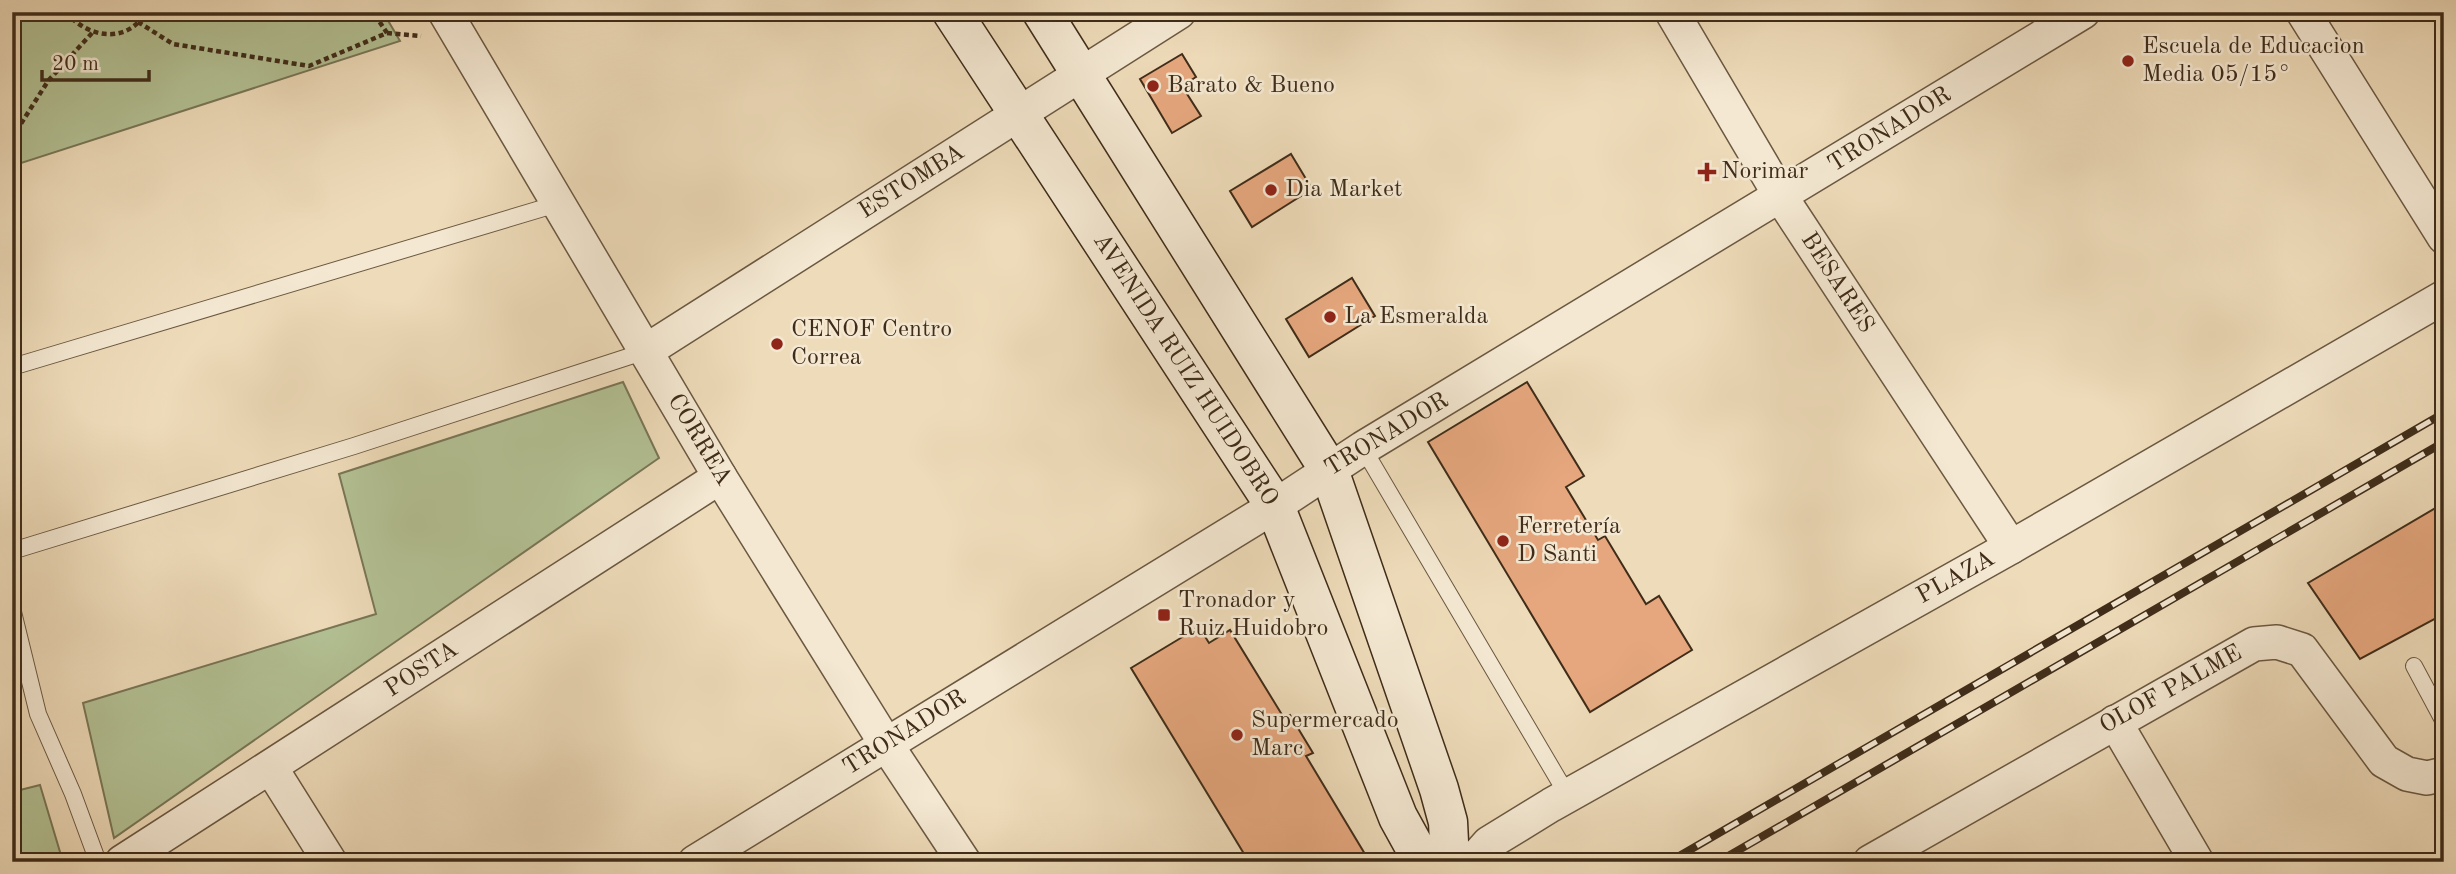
<svg xmlns="http://www.w3.org/2000/svg" width="2456" height="874" viewBox="0 0 2456 874" font-family="'Old Standard TT',serif">
  <style>
    .green { fill: #b3c194; stroke: #797656; stroke-width: 2 }
    .building { fill: #e6a77e; stroke: #3f2c19; stroke-width: 2 }
    .lines { fill: none; stroke-linecap: round; stroke-linejoin: round }
    .service-casing { stroke: #6b5841; stroke-width: 18 }
    .minor-casing { stroke: #6b5841; stroke-width: 36 }
    .secondary-casing { stroke: #3f2c19; stroke-width: 41 }
    .path { stroke: #3f2c19; stroke-width: 4.5; stroke-dasharray: 5 3.5; stroke-linecap: butt }
    .service { stroke: #f4e8d2; stroke-width: 16 }
    .minor { stroke: #f4e8d2; stroke-width: 33 }
    .secondary { stroke: #f4e8d2; stroke-width: 38 }
    .rail-casing { stroke: #3f2c19; stroke-width: 8 }
    .rail { stroke: #f4e8d2; stroke-width: 5; stroke-dasharray: 16; stroke-linecap: butt }
    .poi-dot { fill: #8f2418; stroke: #f4e8d2; stroke-width: 2.5 }
    .labels { text-anchor: middle; dominant-baseline: central; stroke-width: 5; stroke-linejoin: round; paint-order: stroke }
    .poi-label { font-size: 24px; fill: #3f2c19; stroke: #f4e8d2; text-anchor: start }
    .street-label { font-size: 24px; fill: #3f2c19; stroke: #f4e8d2 }
  </style>
  <rect width="100%" height="100%" fill="#eedbb9"/>
  <filter id="stains"><feTurbulence type="fractalNoise" baseFrequency=".00286" numOctaves="4"/><feColorMatrix values="0 0 0 0 .2 0 0 0 0 .09 0 0 0 0 .02 0 0 0 .5 -.17"/></filter>
  <radialGradient id="worn" r=".72"><stop offset=".6" stop-color="#630" stop-opacity="0"/><stop offset="1" stop-color="#630" stop-opacity=".3"/></radialGradient>
  <g class="green">
    <polygon points="12,12 383,12 400,41 12,166"/>
    <polygon points="623,382 659,458 114,838 83,703 376,614 339,474"/>
    <polygon points="40,785 63,862 12,862 12,792"/>
  </g>
  <g class="building">
    <polygon points="1182,54 1196,77 1182,86 1201,116 1172,133 1140,79"/>
    <polygon points="1291,154 1312,189 1252,227 1230,191"/>
    <polygon points="1352,278 1375,316 1309,357 1286,319"/>
    <polygon points="1527,382 1584,476 1566,487 1598,540 1605,536 1646,604 1659,596 1692,650 1590,712 1428,442"/>
    <polygon points="2444,503 2444,614 2360,659 2308,583"/>
    <polygon points="1199,627 1209,643 1230,630 1284,718 1290,715 1313,753 1306,756 1368,859 1364,862 1249,862 1131,668"/>
  </g>
  <g class="lines">
    <defs>
      <g id="service">
        <polyline points="12,367 557,204"/>
        <polyline points="1363,448 1568,796"/>
        <polyline points="12,551 354,446 646,351"/>
        <polyline points="12,608 38,714 73,794 98,862"/>
        <polyline points="2414,666 2444,722"/>
      </g>
      <g id="minor">
        <polyline points="445,12 720,477 886,744 964,862"/>
        <polyline points="1672,12 1781,197 2011,547"/>
        <polyline points="2303,12 2444,237"/>
        <polyline points="646,351 1179,12"/>
        <polyline points="2115,722 2197,862"/>
        <polyline points="271,768 330,862"/>
        <polyline points="122,862 720,477"/>
        <polyline points="695,862 1275,506 1363,448 2083,12"/>
        <polyline points="1472,862 1489,843 1551,805 2011,547 2444,297"/>
        <polyline points="1870,862 2254,644 2277,642 2302,650 2384,761 2407,774 2427,778 2444,774"/>
      </g>
      <g id="secondary">
        <polyline points="952,12 1275,506 1398,817 1414,846 1430,862"/>
        <polyline points="1042,12 1329,470 1439,789 1448,822 1450,862"/>
      </g>
    </defs>
    <use href="#service" class="service-casing"/>
    <use href="#minor" class="minor-casing"/>
    <use href="#secondary" class="secondary-casing"/>
    <g class="path">
      <path d="M66 12C87 38 127 45 146 12"/>
      <polyline points="138,22 173,44 309,66 387,33 373,12"/>
      <polyline points="387,33 421,36"/>
      <polyline points="12,138 48,81 93,32"/>
    </g>
    <use href="#service" class="service"/>
    <use href="#minor" class="minor"/>
    <use href="#secondary" class="secondary"/>
    <defs>
      <g id="rail">
        <polyline points="1669,862 2444,413"/>
        <polyline points="1718,862 2444,442"/>
      </g>
    </defs>
    <use href="#rail" class="rail-casing"/>
    <use href="#rail" class="rail"/>
  </g>
  <g class="poi-dot">
    <circle cx="2128" cy="61" r="7"/>
    <circle cx="1153" cy="86" r="7"/>
    <path d="M1703.5 161.5h7v7h7v7h-7v7h-7v-7h-7v-7h7z"/>
    <circle cx="1271" cy="190" r="7"/>
    <circle cx="1330" cy="317" r="7"/>
    <circle cx="777" cy="344" r="7"/>
    <circle cx="1503" cy="541" r="7"/>
    <rect x="1157" y="608" width="14" height="14" rx="3.5"/>
    <circle cx="1237" cy="735" r="7"/>
  </g>
  <g class="labels">
    <g class="poi-label">
      <text x="2142" y="47">Escuela de Educacion<tspan x="2142" dy="28">Media 05/15°</tspan></text>
      <text x="1167" y="86">Barato &amp; Bueno</text>
      <text x="1721" y="172">Norimar</text>
      <text x="1285" y="190">Dia Market</text>
      <text x="1344" y="317">La Esmeralda</text>
      <text x="791" y="330">CENOF Centro<tspan x="791" dy="28">Correa</tspan></text>
      <text x="1517" y="527">Ferretería<tspan x="1517" dy="28">D Santi</tspan></text>
      <text x="1178" y="601">Tronador y<tspan x="1178" dy="28">Ruiz Huidobro</tspan></text>
      <text x="1251" y="721">Supermercado<tspan x="1251" dy="28">Marc</tspan></text>
    </g>
    <g class="street-label">
      <text transform="translate(1890 130) rotate(-32)">TRONADOR</text>
      <text transform="translate(912 182) rotate(-32)">ESTOMBA</text>
      <text transform="translate(1837 283) rotate(57)">BESARES</text>
      <text transform="translate(1185 370) rotate(57)">AVENIDA RUIZ HUIDOBRO</text>
      <text transform="translate(1387 435) rotate(-31)">TRONADOR</text>
      <text transform="translate(699 440) rotate(59)">CORREA</text>
      <text transform="translate(1956 578) rotate(-29)">PLAZA</text>
      <text transform="translate(422 670) rotate(-33)">POSTA</text>
      <text transform="translate(2171 690) rotate(-29)">OLOF PALME</text>
      <text transform="translate(905 733) rotate(-32)">TRONADOR</text>
    </g>
  </g>
  <rect width="2456" height="874" fill="none" stroke="#eedbb9" stroke-width="42"/>
  <rect x="14" y="14" width="2428" height="846" fill="none" stroke="#3f2c19" stroke-width="3.5"/>
  <rect x="21" y="21" width="2414" height="832" fill="none" stroke="#3f2c19" stroke-width="2"/>
  <path d="M42 70v10h107v-10" fill="none" stroke="#3f2c19" stroke-width="3.5"/>
  <text x="52" y="70" font-size="21" fill="#3f2c19" stroke="#f4e8d2" stroke-width="5" paint-order="stroke">20 m</text>
  <rect width="100%" height="100%" filter="url(#stains)"/>
  <rect width="100%" height="100%" fill="url(#worn)"/>
</svg>
